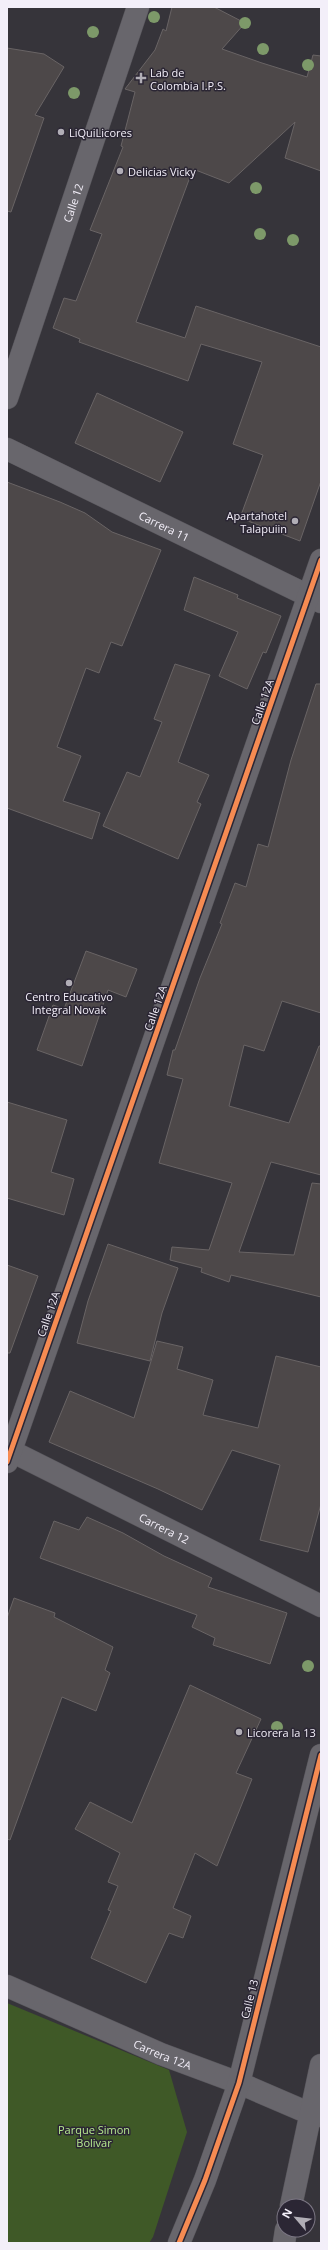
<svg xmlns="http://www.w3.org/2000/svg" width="328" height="2250" viewBox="0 0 328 2250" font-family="'Open Sans',sans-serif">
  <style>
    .green { fill: #3f5927 }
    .building { fill: #4d4849; stroke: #696465 }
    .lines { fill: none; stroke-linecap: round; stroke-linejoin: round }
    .minor-casing { stroke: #555359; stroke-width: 23 }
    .minor { stroke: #68666c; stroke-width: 22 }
    .cycleway-casing { stroke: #2b2634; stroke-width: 8 }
    .cycleway { stroke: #f68b52; stroke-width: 5 }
    .tree { fill: #7d9969 }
    .poi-dot { fill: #b1aeb6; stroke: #2b2634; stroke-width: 1.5 }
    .labels { text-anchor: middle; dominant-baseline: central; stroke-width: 3; stroke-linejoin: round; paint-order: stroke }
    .poi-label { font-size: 11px; fill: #f3eff9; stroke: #2b2634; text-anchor: start }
    .street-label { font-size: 11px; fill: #f3eff9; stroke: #2b2634 }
    .park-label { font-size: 11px; fill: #b7eb8f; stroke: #2b2634 }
  </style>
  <rect width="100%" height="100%" fill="#36343a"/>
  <polygon class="green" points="7,2003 169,2070 187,2132 153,2237 149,2243 7,2243"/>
  <g class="building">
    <polygon points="172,7 214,7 245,23 222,49 262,63 307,77 313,55 321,56 321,171 285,158 295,122 229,183 193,169 136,322 185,338 196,306 321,347 321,481 300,541 240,518 263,455 233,444 262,362 201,344 188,381 79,342 80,339 53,328 64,298 76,301 102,234 90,230 123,147 121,146 135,92 125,89 155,50 163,29 166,31"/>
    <polygon points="7,48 44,54 64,67 35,115 44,118 11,212 7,211"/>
    <polygon points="97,393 183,432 160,482 75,443"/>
    <polygon points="7,482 60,502 85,513 112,532 161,550 122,646 111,642 99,673 86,668 57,747 81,756 63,801 100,813 92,839 7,808"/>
    <polygon points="194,577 238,595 237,598 281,616 266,653 263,652 247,689 219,676 238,632 184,610"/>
    <polygon points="175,664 210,675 178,762 209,775 197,802 201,804 178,859 103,826 127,772 140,777 162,722 154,719"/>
    <polygon points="316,684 321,684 321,1013 282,1001 264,1051 244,1045 229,1106 289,1123 319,1046 321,1046 321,1175 271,1162 239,1252 294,1255 312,1183 321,1184 321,1297 231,1275 229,1282 201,1272 202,1268 170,1260 172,1247 209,1250 232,1183 159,1163 183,1079 167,1075 173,1050 175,1050 200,978 222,924 220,923 235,883 246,887 258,844 268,847 291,760"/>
    <polygon points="86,951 137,969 126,997 108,990 82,1066 37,1050 53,1005 64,1009"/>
    <polygon points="7,1102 67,1120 51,1172 74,1179 64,1215 7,1198"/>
    <polygon points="108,1244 178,1268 162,1313 150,1361 77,1343 88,1301"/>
    <polygon points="7,1265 38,1276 10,1353 7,1353"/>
    <polygon points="157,1341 183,1347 177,1369 213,1380 203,1415 258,1428 276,1356 321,1367 321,1504 308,1552 260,1540 280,1465 232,1450 202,1510 158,1489 49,1442 70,1391 134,1418"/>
    <polygon points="87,1517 123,1533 164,1556 212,1578 208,1587 287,1613 270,1664 213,1645 215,1638 192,1627 197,1615 40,1558 54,1521 79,1530"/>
    <polygon points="14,1598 55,1613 54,1617 113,1647 105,1670 110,1673 96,1711 62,1697 10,1840 7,1839 7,1618"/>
    <polygon points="190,1685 261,1719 236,1773 252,1779 217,1866 195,1853 173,1908 191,1916 183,1938 169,1933 146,1983 91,1958 111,1911 108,1910 118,1886 108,1882 120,1853 75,1829 90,1802 132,1823"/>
  </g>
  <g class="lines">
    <defs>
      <g id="minor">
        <path id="s1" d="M7 398 138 7"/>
        <path id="s2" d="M7 449 321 602"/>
        <path id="s3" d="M7 1449 321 1606"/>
        <polyline points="7,1462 321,560"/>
        <path id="s4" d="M7 1986 161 2054 239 2083 311 2114 321 2116"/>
        <polyline points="291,2206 321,2065"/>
        <polyline points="179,2243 205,2180 239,2083 321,1755"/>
        <polyline points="284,2243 286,2230"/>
      </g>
    </defs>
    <use href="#minor" class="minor-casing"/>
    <use href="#minor" class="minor"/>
    <defs>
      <g id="cycleway">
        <polyline points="7,1462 321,560"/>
        <polyline points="179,2243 205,2180 239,2083 321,1755"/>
      </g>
    </defs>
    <use href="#cycleway" class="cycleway-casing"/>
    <use href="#cycleway" class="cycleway"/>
  </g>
  <g class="tree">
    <circle cx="154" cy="17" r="6"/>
    <circle cx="245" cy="23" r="6"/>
    <circle cx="93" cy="32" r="6"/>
    <circle cx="263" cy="49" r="6"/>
    <circle cx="308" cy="65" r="6"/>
    <circle cx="74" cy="93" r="6"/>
    <circle cx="256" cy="188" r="6"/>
    <circle cx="260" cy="234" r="6"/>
    <circle cx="293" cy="240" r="6"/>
    <circle cx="308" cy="1666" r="6"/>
    <circle cx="277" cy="1727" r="6"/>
  </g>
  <g class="poi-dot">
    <path d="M139 72h4v4h4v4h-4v4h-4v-4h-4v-4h4z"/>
    <circle cx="61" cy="132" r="4"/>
    <circle cx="120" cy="171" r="4"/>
    <circle cx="295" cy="521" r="4"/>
    <circle cx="69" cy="983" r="4"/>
    <circle cx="239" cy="1732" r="4"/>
  </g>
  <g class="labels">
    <g class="poi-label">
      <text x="150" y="72">Lab de<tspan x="150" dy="13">Colombia I.P.S.</tspan></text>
      <text x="69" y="132">LiQuiLicores</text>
      <text x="128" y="171">Delicias Vicky</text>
      <text x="287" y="515" text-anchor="end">Apartahotel<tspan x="287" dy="13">Talapuiin</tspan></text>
      <text x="69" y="996" text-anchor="middle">Centro Educativo<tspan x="69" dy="13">Integral Novak</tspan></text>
      <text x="247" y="1732">Licorera la 13</text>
    </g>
    <g class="street-label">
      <text stroke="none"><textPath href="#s1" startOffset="206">Calle 12</textPath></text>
      <text stroke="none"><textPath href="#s2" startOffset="175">Carrera 11</textPath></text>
      <text transform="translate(262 702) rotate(-71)">Calle 12A</text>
      <text transform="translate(155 1008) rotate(-71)">Calle 12A</text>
      <text transform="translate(48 1314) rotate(-71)">Calle 12A</text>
      <text stroke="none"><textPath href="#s3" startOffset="176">Carrera 12</textPath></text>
      <text transform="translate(249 1999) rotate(-76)">Calle 13</text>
      <text stroke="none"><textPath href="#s4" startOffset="170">Carrera 12A</textPath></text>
    </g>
    <g class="park-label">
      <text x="94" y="2129">Parque Simon<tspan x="94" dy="13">Bolivar</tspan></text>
    </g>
  </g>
  <rect width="328" height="2250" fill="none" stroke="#f3eff9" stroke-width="16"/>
  <g transform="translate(296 2218) rotate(298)"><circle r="19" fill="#2b2634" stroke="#7b7683"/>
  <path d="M0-3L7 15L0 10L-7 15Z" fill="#b1aeb6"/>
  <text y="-6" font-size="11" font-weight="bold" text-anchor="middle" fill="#f3eff9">N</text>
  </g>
</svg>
